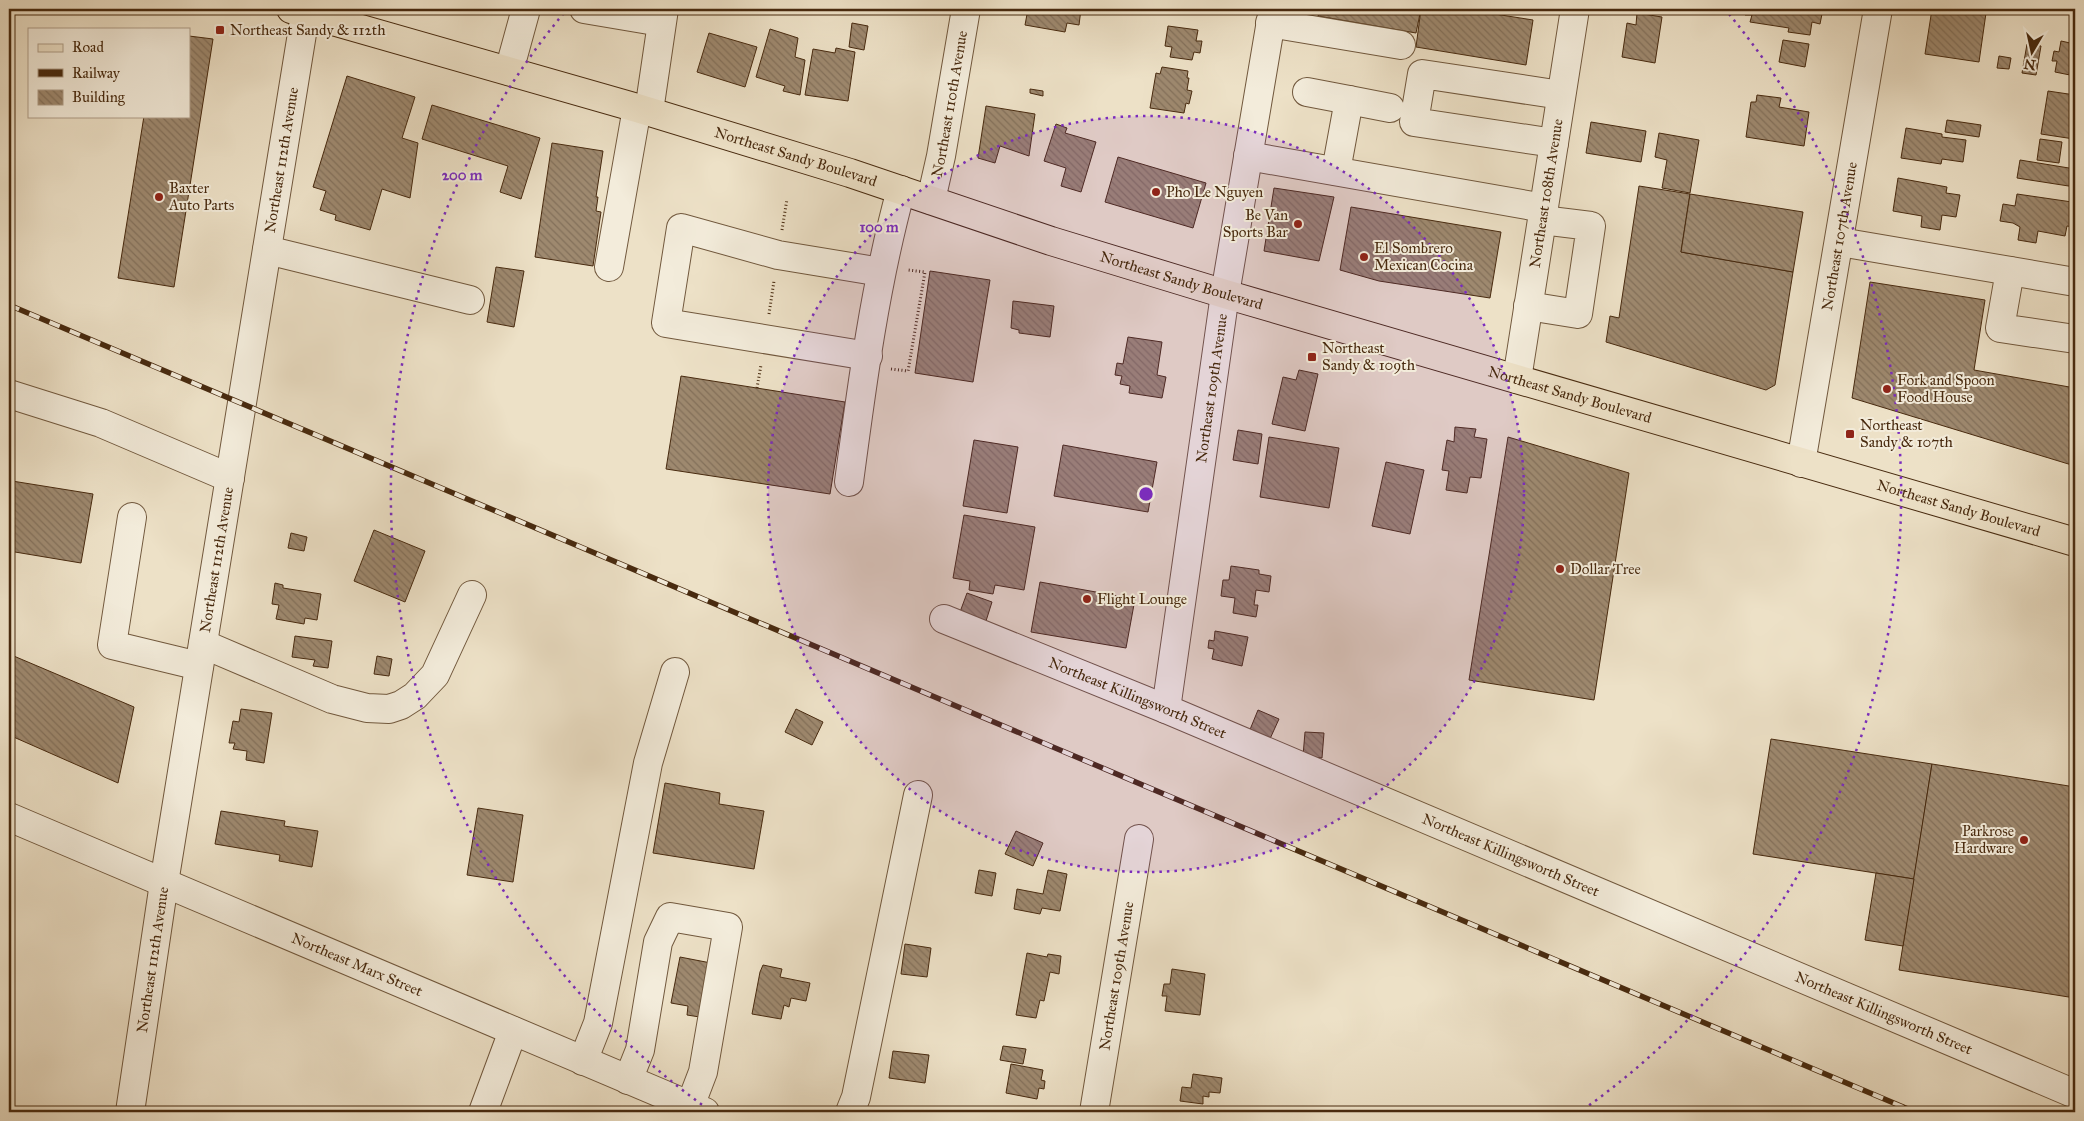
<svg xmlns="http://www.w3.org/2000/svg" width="2084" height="1121" viewBox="0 0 2084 1121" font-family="'IM FELL Great Primer',serif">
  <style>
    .building { fill: url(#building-back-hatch); stroke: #482a0f }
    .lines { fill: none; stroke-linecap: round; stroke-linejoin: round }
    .minor-casing { stroke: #71583d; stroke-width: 30 }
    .major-casing { stroke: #482a0f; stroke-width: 30 }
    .path { stroke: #482a0f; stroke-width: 3; stroke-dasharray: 1 2.5; stroke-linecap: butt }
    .minor { stroke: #f3ecdb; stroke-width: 28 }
    .major { stroke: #ede1c7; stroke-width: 28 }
    .rail-casing { stroke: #482a0f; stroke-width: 5.5 }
    .rail { stroke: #f3ecdb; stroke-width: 4; stroke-dasharray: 11; stroke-linecap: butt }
    .ring { fill: none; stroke: #7b2cbf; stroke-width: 2.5; stroke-dasharray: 2.5 5 }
    .poi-dot { fill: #8f2418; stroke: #f3ecdb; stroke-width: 2 }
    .labels { text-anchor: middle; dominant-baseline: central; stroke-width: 4; stroke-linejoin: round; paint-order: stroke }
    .poi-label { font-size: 15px; fill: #482a0f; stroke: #f3ecdb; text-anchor: start }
    .street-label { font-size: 15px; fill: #482a0f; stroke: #f3ecdb }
    .centre { fill: #7b2cbf; stroke: #f3ecdb; stroke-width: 2.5 }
    .ring-label { font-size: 15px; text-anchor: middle; font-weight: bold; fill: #7b2cbf; stroke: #f3ecdb; stroke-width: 4; stroke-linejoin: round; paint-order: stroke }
  </style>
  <defs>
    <pattern id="building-back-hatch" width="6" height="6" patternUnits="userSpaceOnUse" patternTransform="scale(1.25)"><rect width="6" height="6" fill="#9e896f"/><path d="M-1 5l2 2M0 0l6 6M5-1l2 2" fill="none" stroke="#83705a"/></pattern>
  </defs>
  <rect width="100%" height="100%" fill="#ede1c7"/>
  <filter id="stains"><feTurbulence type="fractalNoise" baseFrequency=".004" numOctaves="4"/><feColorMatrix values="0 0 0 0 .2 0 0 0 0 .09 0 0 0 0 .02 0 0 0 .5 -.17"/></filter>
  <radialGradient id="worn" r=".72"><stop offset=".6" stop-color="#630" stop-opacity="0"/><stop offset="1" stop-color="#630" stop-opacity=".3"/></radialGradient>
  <g class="building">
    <polygon points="1028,9 1081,9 1079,25 1067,23 1065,32 1025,25"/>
    <polygon points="1320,9 1421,9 1416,33 1318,16"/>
    <polygon points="1421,9 1483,9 1482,12 1533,20 1526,65 1416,47"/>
    <polygon points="1746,9 1823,9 1820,24 1812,22 1810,35 1788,32 1789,28 1750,22 1752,15 1745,15"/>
    <polygon points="1932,9 1955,9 1986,13 1979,62 1925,54"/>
    <polygon points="1637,13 1662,17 1655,63 1622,57 1627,23 1636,25"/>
    <polygon points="852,23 868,26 864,50 849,47"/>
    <polygon points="1168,26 1198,30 1196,41 1202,41 1200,53 1194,52 1192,60 1170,57 1172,47 1165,46"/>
    <polygon points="770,29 798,38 795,57 805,60 800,95 783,91 785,86 756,77"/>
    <polygon points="709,33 757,47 745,87 697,72"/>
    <polygon points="189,36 213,39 174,287 118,278 144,116 189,116"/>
    <polygon points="1783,40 1809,44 1805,67 1779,62"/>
    <polygon points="2061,41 2075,44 2075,76 2055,72 2057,61 2052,61 2054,51 2059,52"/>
    <polygon points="2027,44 2041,46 2036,75 2022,73"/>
    <polygon points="836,48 855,52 848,101 805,95 813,49 835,53"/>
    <polygon points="1999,56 2011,58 2009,69 1997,68"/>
    <polygon points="1162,67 1188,71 1187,78 1189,78 1187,90 1192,91 1189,104 1186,103 1184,113 1150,108 1156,73 1160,74"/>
    <polygon points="347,76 415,97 402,138 418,143 410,198 382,189 370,230 335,220 336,215 320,210 326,191 313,187"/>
    <polygon points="1030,89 1043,91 1043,96 1030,93"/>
    <polygon points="2048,91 2075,95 2074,139 2041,134"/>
    <polygon points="1757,95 1781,98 1779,107 1809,112 1804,146 1746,137 1751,102 1756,102"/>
    <polygon points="432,105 540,138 521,199 500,192 508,166 422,139"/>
    <polygon points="986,106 1035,114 1029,156 1000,146 995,163 978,158"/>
    <polygon points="1947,120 1981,125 1979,137 1945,132"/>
    <polygon points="1591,122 1646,131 1641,162 1586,153"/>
    <polygon points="1056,124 1067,128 1065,133 1096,142 1081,192 1061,186 1066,168 1044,161"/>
    <polygon points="1906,128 1942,134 1942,137 1966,140 1963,162 1942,159 1941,164 1901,158"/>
    <polygon points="1659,133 1699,140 1690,193 1662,188 1667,160 1655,157"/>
    <polygon points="2040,139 2062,142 2059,163 2037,160"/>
    <polygon points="552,143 603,151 596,197 598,197 596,211 601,212 593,266 535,257"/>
    <polygon points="1118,157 1206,183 1193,228 1105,202"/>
    <polygon points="2020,160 2075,169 2075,187 2017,178"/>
    <polygon points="1898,178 1947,187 1946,193 1960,195 1956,217 1942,215 1940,230 1921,227 1922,216 1893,211"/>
    <polygon points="1639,186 1690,194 1681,252 1793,272 1775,385 1766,390 1606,342 1610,316 1619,318"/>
    <polygon points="1274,188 1334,197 1319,261 1264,251"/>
    <polygon points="1690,194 1803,212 1793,272 1681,252"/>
    <polygon points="2017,194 2072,202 2070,213 2075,213 2074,227 2067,226 2065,236 2038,231 2036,243 2018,240 2020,227 2013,223 2000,221 2003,204 2015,206"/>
    <polygon points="1351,207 1501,232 1490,298 1379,281 1340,270"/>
    <polygon points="496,267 524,271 514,327 487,322"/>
    <polygon points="930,271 990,280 973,382 915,373"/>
    <polygon points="1870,282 1985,300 1974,370 2075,388 2075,466 1852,398"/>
    <polygon points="1013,301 1054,306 1050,337 1019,333 1019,330 1011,328"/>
    <polygon points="1128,337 1162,342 1157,375 1166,377 1162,398 1129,393 1130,386 1120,384 1122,376 1115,375 1117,363 1123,364"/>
    <polygon points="1299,370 1318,374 1305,431 1272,424 1283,377 1296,380"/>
    <polygon points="681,376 845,402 830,494 666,469"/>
    <polygon points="1455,427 1476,429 1474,437 1487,439 1481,478 1470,477 1467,493 1446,490 1449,471 1442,470 1447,440 1454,442"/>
    <polygon points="1238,430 1262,434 1258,464 1233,460"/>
    <polygon points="1269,437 1339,448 1329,508 1260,497"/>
    <polygon points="1508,437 1629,473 1594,700 1469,680"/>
    <polygon points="974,440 1018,447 1007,513 963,506"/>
    <polygon points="1063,445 1157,462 1148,512 1054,496"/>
    <polygon points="1386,462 1424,470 1410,534 1372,526"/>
    <polygon points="12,481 93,494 81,563 9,551 9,501"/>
    <polygon points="964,515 1035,527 1024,590 995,585 993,594 969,590 970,581 953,578"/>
    <polygon points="374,530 425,551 405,602 354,581"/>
    <polygon points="291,533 307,537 304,551 288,548"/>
    <polygon points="1231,566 1259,570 1259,574 1271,576 1269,592 1256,590 1254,605 1258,605 1256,617 1233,613 1235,598 1221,596 1223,580 1229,580"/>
    <polygon points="1040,582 1135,599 1126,648 1031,632"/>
    <polygon points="275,583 283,585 283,588 321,594 317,620 305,618 304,624 276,619 279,605 272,604"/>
    <polygon points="967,593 992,602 986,621 960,612"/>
    <polygon points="1215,631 1248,637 1242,666 1212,659 1214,649 1208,648 1209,640 1214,641"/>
    <polygon points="295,636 332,641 328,668 313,666 315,660 292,657"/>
    <polygon points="9,654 134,707 118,783 9,735"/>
    <polygon points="377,656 392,659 389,676 374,674"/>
    <polygon points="241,709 272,713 264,763 246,760 247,751 233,749 235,743 229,743 233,721 239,722"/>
    <polygon points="796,709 823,722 812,745 785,732"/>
    <polygon points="1258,710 1279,719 1269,741 1249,732"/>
    <polygon points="1305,732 1324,733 1322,758 1303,756"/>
    <polygon points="1771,739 1932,764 1914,879 1753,854"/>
    <polygon points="1932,764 2075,787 2075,998 1899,970"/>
    <polygon points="665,783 720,793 719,804 764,811 754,869 653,853"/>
    <polygon points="478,808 523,815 513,882 467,875"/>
    <polygon points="221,811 285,821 284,826 318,831 312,867 279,861 280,855 215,844"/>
    <polygon points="1016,831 1043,843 1033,866 1005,854"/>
    <polygon points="979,870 996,873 992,896 975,893"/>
    <polygon points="1048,870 1067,874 1060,911 1042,908 1040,914 1014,909 1017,889 1043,894"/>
    <polygon points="1876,873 1914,879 1903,946 1865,940"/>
    <polygon points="905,944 931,948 927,977 901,974"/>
    <polygon points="1027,953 1047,957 1048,954 1061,956 1059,974 1050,972 1044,1001 1040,1000 1036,1018 1016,1015"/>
    <polygon points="680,957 716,964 706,1018 687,1015 688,1006 671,1003"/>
    <polygon points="763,965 782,969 780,977 810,983 806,1001 791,998 789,1007 784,1005 781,1019 752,1014 760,972"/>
    <polygon points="1172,969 1205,974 1200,1015 1165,1011 1167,996 1162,996 1164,984 1170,984"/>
    <polygon points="1003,1046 1026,1049 1023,1064 1000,1060"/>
    <polygon points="893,1051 929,1055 925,1083 889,1078"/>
    <polygon points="1011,1064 1043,1070 1041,1080 1045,1081 1044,1089 1039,1088 1037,1099 1006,1093"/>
    <polygon points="1193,1074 1222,1078 1220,1093 1209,1092 1209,1097 1203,1096 1203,1104 1180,1101 1182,1087 1191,1088"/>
  </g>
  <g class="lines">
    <defs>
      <g id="minor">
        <polyline points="584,9 661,22"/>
        <polyline points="1270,23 1401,45"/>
        <polyline points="509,71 526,9"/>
        <polyline points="1307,92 1349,100"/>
        <polyline points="649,111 664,9"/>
        <polyline points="1554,143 1414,122 1422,74 1561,95"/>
        <polyline points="1248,156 1544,208"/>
        <polyline points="1336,171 1349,100 1390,108"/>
        <path id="s1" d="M931 200 941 156 966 9"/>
        <polyline points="1840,242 2075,282"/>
        <polyline points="267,250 470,300"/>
        <polyline points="609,267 637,108"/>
        <polyline points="2010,271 2000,328 2075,339"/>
        <polyline points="1528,306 1578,314 1591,226 1542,220"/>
        <polyline points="868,356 666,323 681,228 778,255 881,272"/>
        <path id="s2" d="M1517 379 1575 9"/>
        <polyline points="9,394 101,423 230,478"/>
        <path id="s3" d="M1801 463 1878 9"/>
        <path d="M849 482C862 384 875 285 901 190"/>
        <polyline points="132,517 112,645 199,666"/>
        <path id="s4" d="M944 619 1166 709 2075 1094"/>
        <polyline points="203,644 332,699 367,708 389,709 401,705 415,696 435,675 472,595"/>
        <path id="s5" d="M1166 709 1225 294 1273 9"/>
        <path id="s6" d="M9 817 705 1112"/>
        <polyline points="583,1061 598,1023 648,763 675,672"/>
        <polyline points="628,1080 640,1050 658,942 670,917 728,927 703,1072 690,1106"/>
        <path id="s7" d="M130 1112 164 883 306 9"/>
        <polyline points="483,1112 513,1031"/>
        <polyline points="850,1112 856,1097 918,795"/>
        <path id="s8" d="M1094 1112 1139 839"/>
      </g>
      <g id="major">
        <path id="s9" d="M291 9 637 108 850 173 1051 241 1225 294 2075 542"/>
      </g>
    </defs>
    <use href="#minor" class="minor-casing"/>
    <use href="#major" class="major-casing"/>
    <g class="path">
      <polyline points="782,230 787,199"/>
      <polyline points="769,314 774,281"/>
      <polyline points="891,369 908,371 925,272 908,270"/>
      <polyline points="757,388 761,365"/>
    </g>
    <use href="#minor" class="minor"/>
    <use href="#major" class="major"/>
    <defs>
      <polyline id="rail" points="9,305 1915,1112"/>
    </defs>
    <use href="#rail" class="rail-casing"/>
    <use href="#rail" class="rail"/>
  </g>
  <circle cx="1146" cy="494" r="378" fill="#7b2cbf" fill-opacity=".12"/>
  <g class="ring">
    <circle cx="1146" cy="494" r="378"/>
    <path d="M708 1109A755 755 0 0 1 563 14M1729 14A755 755 0 0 1 1584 1109"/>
  </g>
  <g class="poi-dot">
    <rect x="215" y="25" width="10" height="10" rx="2.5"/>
    <circle cx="1156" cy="192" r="5"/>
    <circle cx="159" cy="197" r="5"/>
    <circle cx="1298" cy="224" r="5"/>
    <circle cx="1364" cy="257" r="5"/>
    <rect x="1307" y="352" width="10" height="10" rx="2.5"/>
    <circle cx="1887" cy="389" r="5"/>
    <rect x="1845" y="429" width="10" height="10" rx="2.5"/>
    <circle cx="1560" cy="569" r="5"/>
    <circle cx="1087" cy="599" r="5"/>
    <circle cx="2024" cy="840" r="5"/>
  </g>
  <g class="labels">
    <g class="poi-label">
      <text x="230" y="30">Northeast Sandy &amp; 112th</text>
      <text x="169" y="188">Baxter<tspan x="169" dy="17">Auto Parts</tspan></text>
      <text x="1166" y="192">Pho Le Nguyen</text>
      <text x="1288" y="215" text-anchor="end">Be Van<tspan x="1288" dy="17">Sports Bar</tspan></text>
      <text x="1374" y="248">El Sombrero<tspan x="1374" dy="17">Mexican Cocina</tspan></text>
      <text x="1322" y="348">Northeast<tspan x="1322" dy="17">Sandy &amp; 109th</tspan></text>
      <text x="1897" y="380">Fork and Spoon<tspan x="1897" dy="17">Food House</tspan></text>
      <text x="1860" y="425">Northeast<tspan x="1860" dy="17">Sandy &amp; 107th</tspan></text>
      <text x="1570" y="569">Dollar Tree</text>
      <text x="1097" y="599">Flight Lounge</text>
      <text x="2014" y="831" text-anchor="end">Parkrose<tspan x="2014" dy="17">Hardware</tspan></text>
    </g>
    <g class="street-label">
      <text stroke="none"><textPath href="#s1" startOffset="98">Northeast 110th Avenue</textPath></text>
      <text stroke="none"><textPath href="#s9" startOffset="526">Northeast Sandy Boulevard</textPath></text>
      <text stroke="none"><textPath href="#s7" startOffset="964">Northeast 112th Avenue</textPath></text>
      <text stroke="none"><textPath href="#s2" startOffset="188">Northeast 108th Avenue</textPath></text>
      <text stroke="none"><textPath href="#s3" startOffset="230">Northeast 107th Avenue</textPath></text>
      <text stroke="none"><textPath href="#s9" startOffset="931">Northeast Sandy Boulevard</textPath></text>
      <text stroke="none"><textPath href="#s5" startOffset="324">Northeast 109th Avenue</textPath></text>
      <text stroke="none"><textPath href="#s9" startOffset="1336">Northeast Sandy Boulevard</textPath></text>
      <text stroke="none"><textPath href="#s9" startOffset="1741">Northeast Sandy Boulevard</textPath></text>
      <text stroke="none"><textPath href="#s7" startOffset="559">Northeast 112th Avenue</textPath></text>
      <text stroke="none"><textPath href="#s4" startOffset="209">Northeast Killingsworth Street</textPath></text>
      <text stroke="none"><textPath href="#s4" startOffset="614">Northeast Killingsworth Street</textPath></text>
      <text stroke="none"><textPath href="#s7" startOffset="154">Northeast 112th Avenue</textPath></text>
      <text stroke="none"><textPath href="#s6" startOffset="378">Northeast Marx Street</textPath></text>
      <text stroke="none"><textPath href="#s8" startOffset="138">Northeast 109th Avenue</textPath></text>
      <text stroke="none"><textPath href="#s4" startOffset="1019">Northeast Killingsworth Street</textPath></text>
    </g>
  </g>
  <circle cx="1146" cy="494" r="8" class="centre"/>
  <g class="ring-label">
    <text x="462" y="180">200 m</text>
    <text x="879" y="232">100 m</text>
  </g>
  <rect width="2084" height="1121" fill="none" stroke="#ede1c7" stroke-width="30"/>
  <rect x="10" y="10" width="2064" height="1101" fill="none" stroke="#482a0f" stroke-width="2.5"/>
  <rect x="15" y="15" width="2054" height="1091" fill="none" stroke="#482a0f"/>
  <rect x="28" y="28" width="162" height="90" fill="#f3ecdb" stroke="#af9e89"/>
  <rect x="38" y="44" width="25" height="8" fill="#ede1c7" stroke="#af9e89"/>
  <text x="72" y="52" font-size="15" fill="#482a0f">Road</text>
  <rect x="38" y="69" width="25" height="8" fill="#482a0f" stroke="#af9e89"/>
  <text x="72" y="78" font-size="15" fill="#482a0f">Railway</text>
  <rect x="38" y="90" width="25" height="15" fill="url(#building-back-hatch)" stroke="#af9e89"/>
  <text x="72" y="102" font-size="15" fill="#482a0f">Building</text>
  <g transform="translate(2032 52) rotate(189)" stroke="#f3ecdb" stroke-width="4" paint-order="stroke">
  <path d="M0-4L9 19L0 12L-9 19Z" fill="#482a0f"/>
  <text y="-8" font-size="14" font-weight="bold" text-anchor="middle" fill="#482a0f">N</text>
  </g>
  <rect width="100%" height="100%" filter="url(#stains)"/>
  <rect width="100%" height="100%" fill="url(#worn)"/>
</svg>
